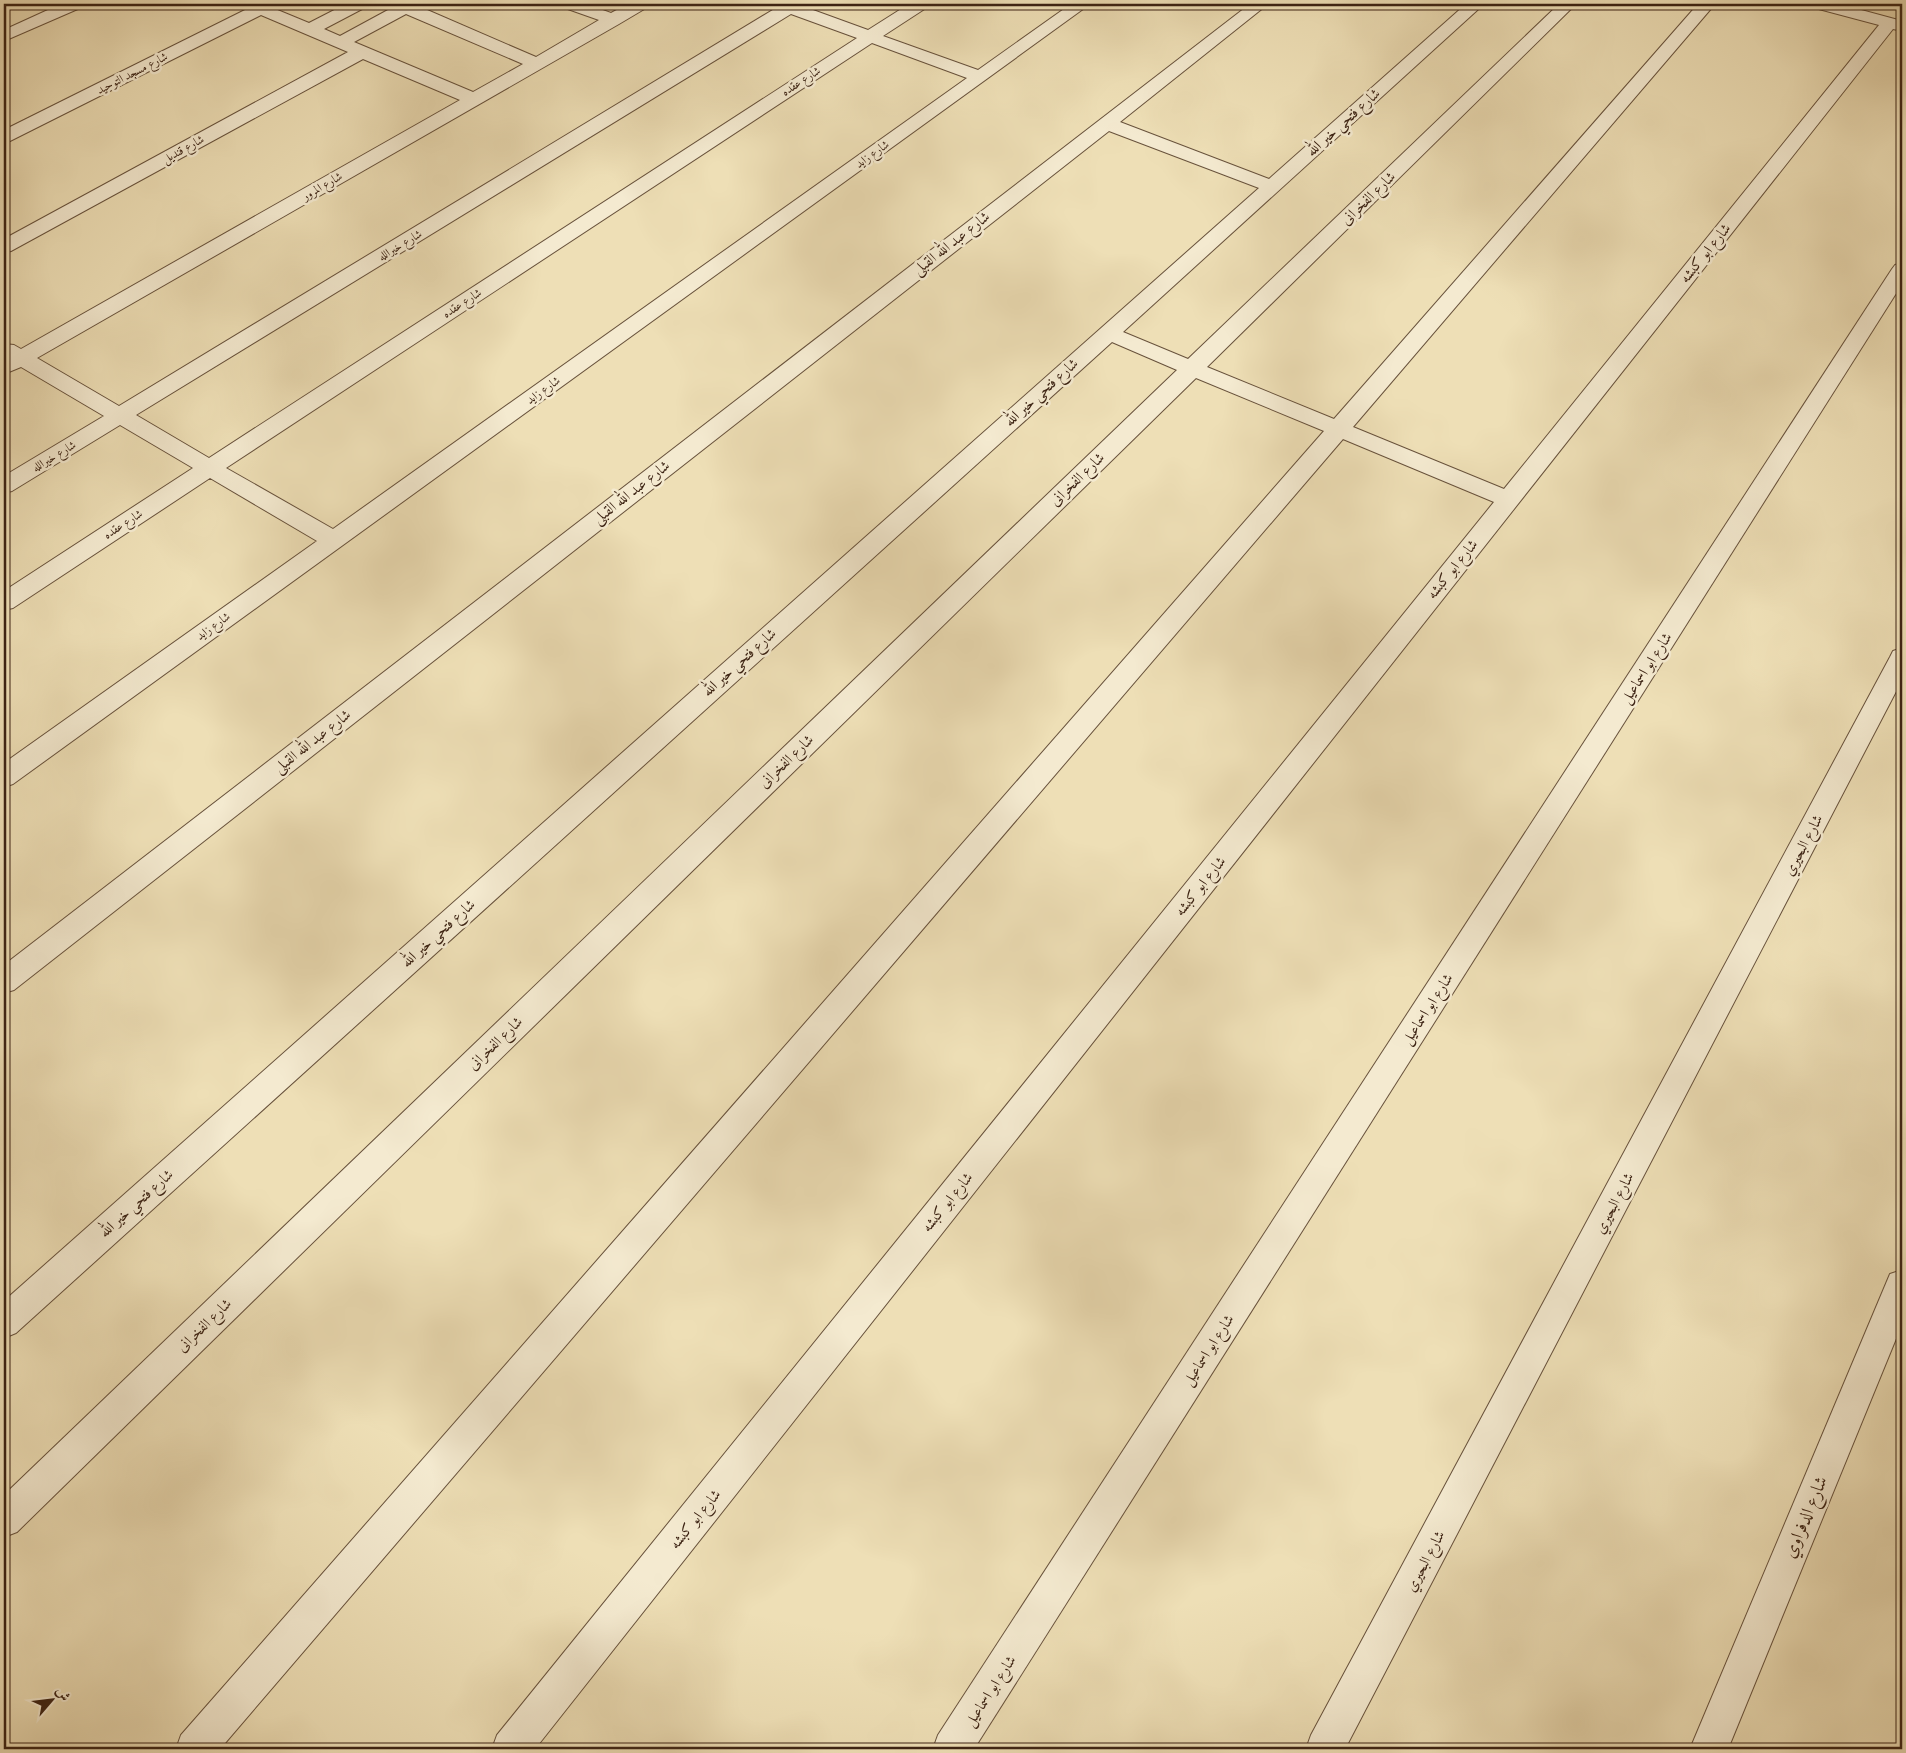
<svg xmlns="http://www.w3.org/2000/svg" width="1906" height="1753" viewBox="0 0 1906 1753" font-family="'IM FELL Great Primer',Amiri,serif">
  <style>
    .lines { fill: none; stroke-linecap: round; stroke-linejoin: round }
    .minor-casing { stroke: #68523c; stroke-width: 2 }
    .minor { fill: #f4ead0; fill-rule: evenodd }
    .labels { text-anchor: middle; dominant-baseline: central; stroke-width: 5; stroke-linejoin: round; paint-order: stroke }
    .far-street-label { font-size: 12px; fill: #3c2314; stroke: #f4ead0 }
    .street-label { font-size: 15px; fill: #3c2314; stroke: #f4ead0 }
    .near-street-label { font-size: 18px; fill: #3c2314; stroke: #f4ead0 }
  </style>
  <rect width="100%" height="100%" fill="#eedfb6"/>
  <filter id="stains"><feTurbulence type="fractalNoise" baseFrequency=".004" numOctaves="4"/><feColorMatrix values="0 0 0 0 .2 0 0 0 0 .09 0 0 0 0 .02 0 0 0 .5 -.17"/></filter>
  <radialGradient id="worn" r=".72"><stop offset=".6" stop-color="#630" stop-opacity="0"/><stop offset="1" stop-color="#630" stop-opacity=".3"/></radialGradient>
  <g class="lines">
    <defs>
      <g id="minor">
        <polygon points="61,4 82,4 80,8 4,41 4,30"/>
        <path d="M241 4H263L309 23 346 4H366L364 8 324 29 340 36 399 4H419L418 6 536 57 599 20 565 8 563 4H586L611 13 628 4H648L646 8 619 24 37 358 119 406 776 8 772 4H803L802 6 868 30 909 4H928L926 8 883 36 978 70 1071 4H1090L13 784 4 787V763L317 541 210 478 13 608 4 610V591L193 468 120 425 12 491 4 493V476L104 416 21 367 4 374V359L6 358 4 357V344L14 345 21 349 460 100 363 59 11 251 4 253V239L348 52 261 15 10 141 4 142V130L247 9ZM406 14 523 64 473 92 354 42ZM791 14 857 38 209 458 136 415ZM872 43 967 78 333 529 226 468Z"/>
        <polygon points="1250,4 1268,4 1120,122 1269,179 1466,4 1484,4 1123,332 1188,359 1559,4 1576,4 1207,367 1334,419 1698,4 1715,4 1353,427 1504,489 1879,25 1815,8 1813,4 1839,4 1902,21 1902,31 1893,29 535,1749 492,1749 497,1735 1494,502 1343,439 220,1749 176,1749 181,1735 1324,431 1196,378 17,1532 4,1537 4,1495 1177,370 1112,342 16,1333 4,1338 4,1301 1259,188 1109,131 14,990 4,993 4,965"/>
        <polygon points="1902,263 1902,284 974,1749 933,1749 938,1735 1892,269 1895,265"/>
        <polygon points="1902,648 1902,680 1345,1749 1306,1749 1311,1735 1890,657 1893,651"/>
        <polygon points="1902,1270 1902,1324 1728,1749 1690,1749 1890,1274"/>
      </g>
    </defs>
    <use href="#minor" class="minor-casing"/>
    <use href="#minor" class="minor"/>
  </g>
  <g class="labels">
    <g class="far-street-label">
      <text transform="translate(132 73) rotate(-27)">شارع مسجد التوحيد</text>
      <text transform="translate(801 81) rotate(-33)">شارع عقده</text>
      <text transform="translate(183 149) rotate(-29)">شارع قنديل</text>
      <text transform="translate(872 154) rotate(-36)">شارع زايد</text>
      <text transform="translate(322 186) rotate(-30)">شارع المرور</text>
      <text transform="translate(400 245) rotate(-31)">شارع خيرالله</text>
      <text transform="translate(462 303) rotate(-33)">شارع عقده</text>
      <text transform="translate(543 390) rotate(-36)">شارع زايد</text>
      <text transform="translate(54 456) rotate(-31)">شارع خيرالله</text>
      <text transform="translate(123 524) rotate(-33)">شارع عقده</text>
      <text transform="translate(213 626) rotate(-36)">شارع زايد</text>
    </g>
    <g class="street-label">
      <text transform="translate(1343 122) rotate(-42)">شارع فتحي خير الله</text>
      <text transform="translate(1368 198) rotate(-44)">شارع الفخرانى</text>
      <text transform="translate(951 243) rotate(-38)">شارع عبد الله القبلى</text>
      <text transform="translate(1705 253) rotate(-51)">شارع ابو كبشه</text>
      <text transform="translate(1041 392) rotate(-42)">شارع فتحي خير الله</text>
      <text transform="translate(1077 479) rotate(-44)">شارع الفخرانى</text>
      <text transform="translate(631 492) rotate(-38)">شارع عبد الله القبلى</text>
      <text transform="translate(1452 569) rotate(-51)">شارع ابو كبشه</text>
      <text transform="translate(739 662) rotate(-42)">شارع فتحي خير الله</text>
      <text transform="translate(1646 668) rotate(-57)">شارع ابو اسماعيل</text>
      <text transform="translate(312 741) rotate(-38)">شارع عبد الله القبلى</text>
      <text transform="translate(786 761) rotate(-44)">شارع الفخرانى</text>
      <text transform="translate(1803 845) rotate(-62)">شارع البحيري</text>
      <text transform="translate(1200 886) rotate(-51)">شارع ابو كبشه</text>
      <text transform="translate(438 933) rotate(-42)">شارع فتحي خير الله</text>
      <text transform="translate(1427 1009) rotate(-57)">شارع ابو اسماعيل</text>
      <text transform="translate(495 1043) rotate(-44)">شارع الفخرانى</text>
      <text transform="translate(947 1202) rotate(-51)">شارع ابو كبشه</text>
      <text transform="translate(136 1203) rotate(-42)">شارع فتحي خير الله</text>
      <text transform="translate(1614 1203) rotate(-62)">شارع البحيري</text>
      <text transform="translate(204 1325) rotate(-44)">شارع الفخرانى</text>
      <text transform="translate(1208 1350) rotate(-57)">شارع ابو اسماعيل</text>
      <text transform="translate(695 1519) rotate(-51)">شارع ابو كبشه</text>
      <text transform="translate(1425 1561) rotate(-62)">شارع البحيري</text>
      <text transform="translate(990 1691) rotate(-57)">شارع ابو اسماعيل</text>
    </g>
    <g class="near-street-label">
      <text transform="translate(1805 1517) rotate(-67)">شارع الدفراوي</text>
    </g>
  </g>
  <rect width="1906" height="1753" fill="none" stroke="#eedfb6" stroke-width="20"/>
  <rect x="5" y="5" width="1896" height="1743" fill="none" stroke="#3c2314" stroke-width="2.5"/>
  <rect x="10" y="10" width="1886" height="1733" fill="none" stroke="#3c2314"/>
  <g transform="translate(52 1700) rotate(62)" stroke="#f4ead0" stroke-width="4" paint-order="stroke">
  <path d="M0-4L9 19L0 12L-9 19Z" fill="#3c2314"/>
  <text y="-8" font-size="14" font-weight="bold" text-anchor="middle" fill="#3c2314">ش</text>
  </g>
  <rect width="100%" height="100%" filter="url(#stains)"/>
  <rect width="100%" height="100%" fill="url(#worn)"/>
</svg>
